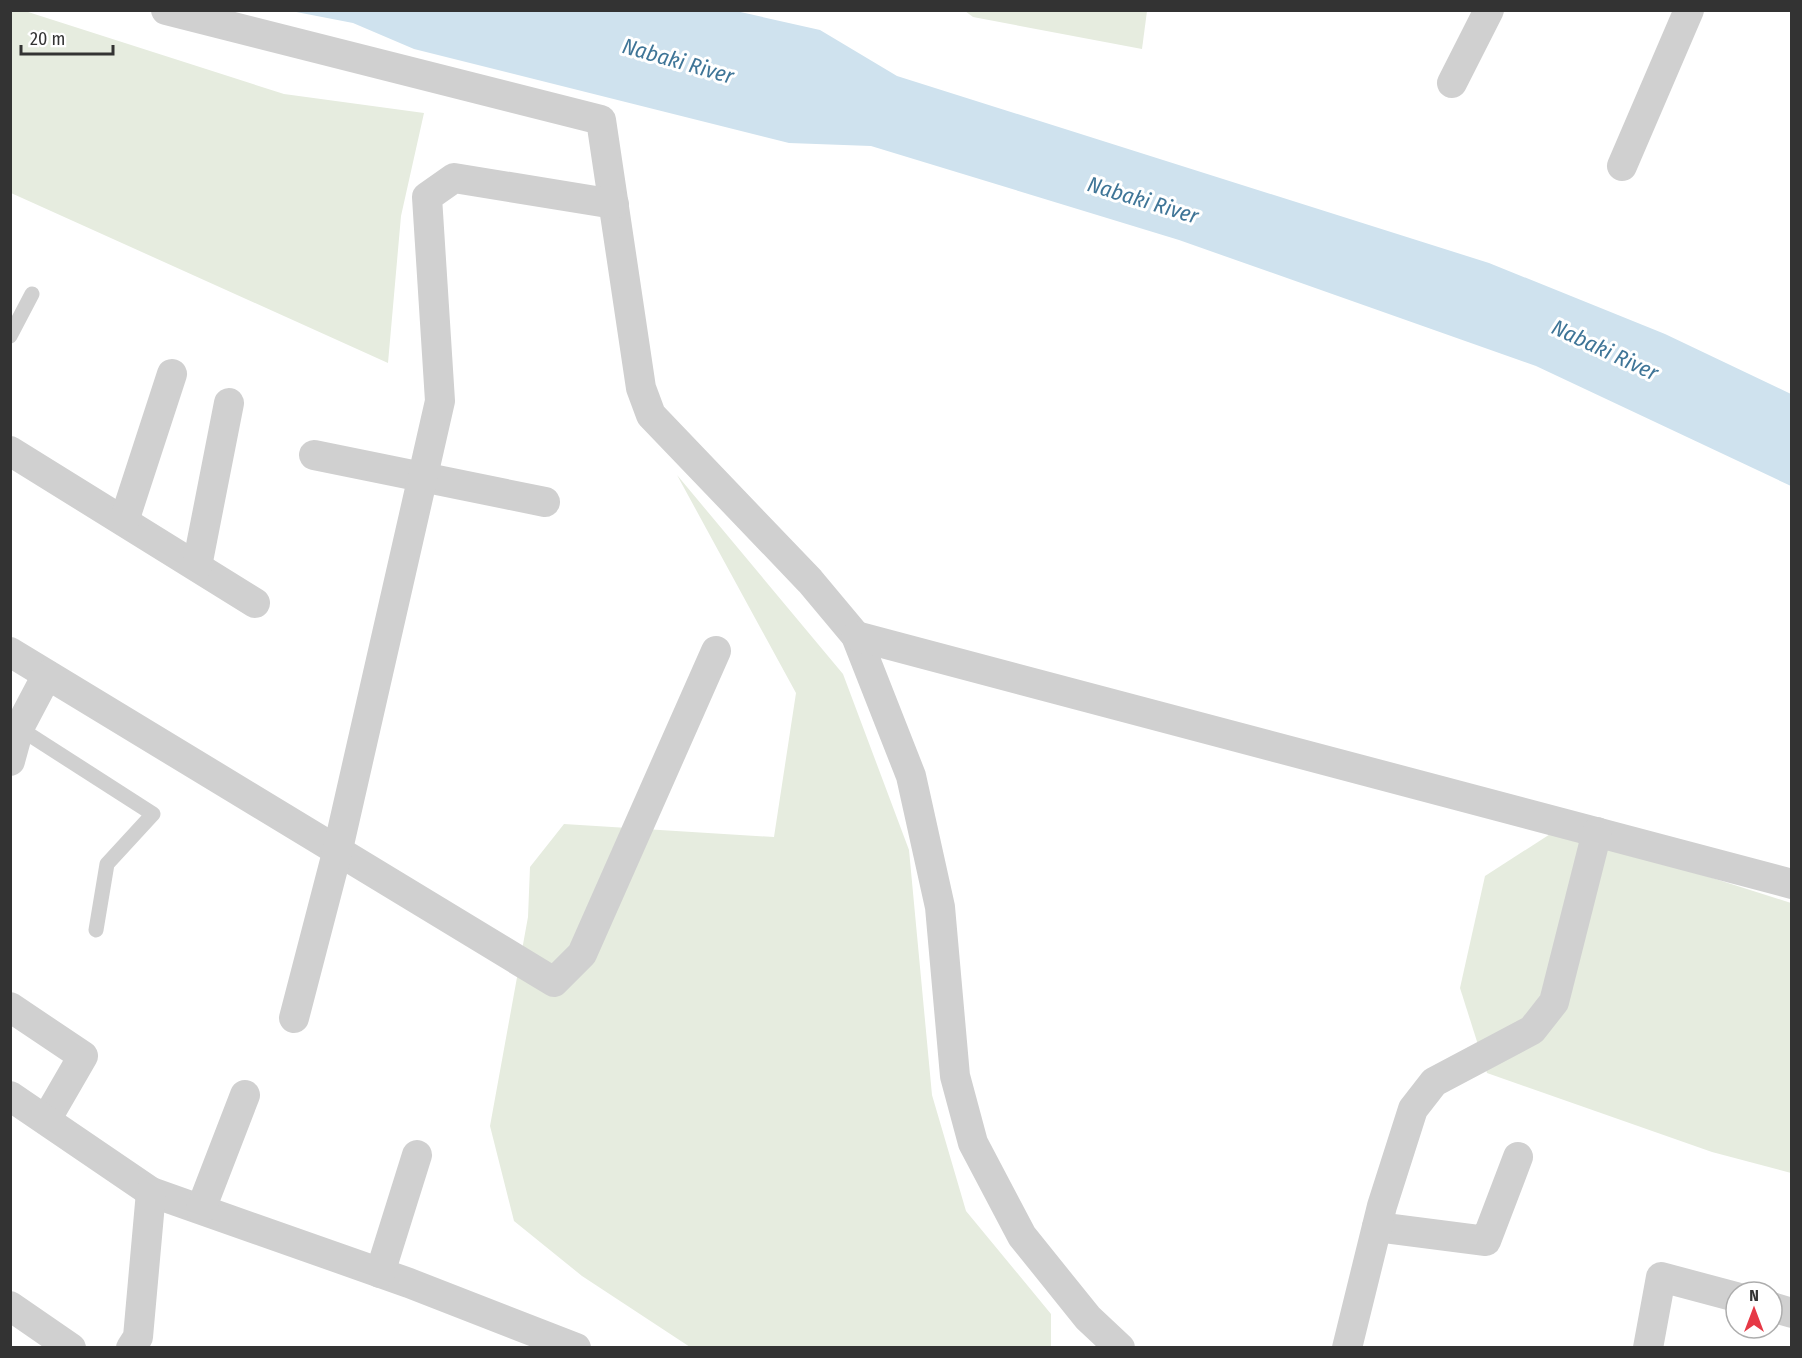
<svg xmlns="http://www.w3.org/2000/svg" width="1802" height="1358" viewBox="0 0 1802 1358" font-family="'Fira Sans Condensed',sans-serif">
  <style>
    .green { fill: #e6ecdf }
    .water { fill: #cfe2ee }
    .lines { fill: none; stroke-linecap: round; stroke-linejoin: round }
    .service { stroke: #d0d0d0; stroke-width: 15 }
    .minor { stroke: #d0d0d0; stroke-width: 30 }
    .labels { text-anchor: middle; dominant-baseline: central; stroke-width: 6; stroke-linejoin: round; paint-order: stroke }
    .water-label { font-size: 22px; font-style: italic; fill: #3f7597; stroke: #fff }
  </style>
  <rect width="100%" height="100%" fill="#fff"/>
  <g class="green">
    <polygon points="11,10 25,11 284,94 424,113 401,216 388,363 11,193"/>
    <polygon points="965,11 1147,11 1142,49 973,17"/>
    <polygon points="677,475 843,674 909,850 932,1095 966,1211 1051,1314 1051,1347 690,1347 582,1276 514,1221 490,1126 528,917 530,867 564,824 774,837 796,693"/>
    <polygon points="1558,829 1791,903 1791,1173 1712,1152 1487,1073 1460,988 1485,876"/>
  </g>
  <polygon class="water" points="736,11 820,30 897,76 1489,263 1665,334 1791,394 1791,486 1536,366 1179,240 871,146 789,143 414,49 353,23 291,11"/>
  <g class="lines">
    <g class="service">
      <polyline points="10,336 32,294"/>
      <polyline points="19,728 153,814 107,864 96,930"/>
    </g>
    <g class="minor">
      <polyline points="166,10 601,120 641,388 651,415 810,581 856,636 911,776 940,907 955,1076 973,1143 1022,1236 1088,1318 1120,1348"/>
      <polyline points="1452,83 1489,10"/>
      <polyline points="1622,166 1689,10"/>
      <polyline points="10,451 255,603"/>
      <polyline points="314,455 545,502"/>
      <polyline points="124,521 172,374"/>
      <polyline points="197,566 229,403"/>
      <polyline points="856,636 1792,884"/>
      <polyline points="10,652 554,982 582,954 716,651"/>
      <polyline points="10,761 19,728 47,675"/>
      <polyline points="10,1007 83,1056 46,1120"/>
      <polyline points="294,1018 338,849 440,401 427,197 454,178 614,204"/>
      <polyline points="10,1096 151,1192 409,1283 576,1348"/>
      <polyline points="201,1209 245,1095"/>
      <polyline points="1377,1227 1486,1241 1518,1157"/>
      <polyline points="380,1273 417,1155"/>
      <polyline points="10,1306 71,1348"/>
      <polyline points="1772,1307 1792,1313"/>
      <polyline points="131,1348 138,1337 151,1192"/>
      <polyline points="1347,1348 1382,1206 1413,1109 1434,1082 1532,1030 1554,1002 1597,832"/>
      <polyline points="1648,1348 1661,1277 1736,1297"/>
    </g>
  </g>
  <g class="labels">
    <g class="water-label">
      <text transform="translate(678 61) rotate(16)">Nabaki River</text>
      <text transform="translate(1143 200) rotate(17)">Nabaki River</text>
      <text transform="translate(1605 350) rotate(25)">Nabaki River</text>
    </g>
  </g>
  <rect width="1802" height="1358" fill="none" stroke="#333333" stroke-width="24"/>
  <g transform="translate(1754 1310)"><circle r="28" fill="#ffffff" stroke="#adadad" stroke-width="1.5"/>
  <path d="M0-4.5L10 22L0 15L-10 22Z" fill="#e63946"/>
  <text y="-9" font-size="16" font-weight="bold" text-anchor="middle" fill="#333333">N</text>
  </g>
  <path d="M21 45v9h92v-9" fill="none" stroke="#333333" stroke-width="3"/>
  <text x="30" y="45" font-size="18" fill="#333333" stroke="#ffffff" stroke-width="4.5" paint-order="stroke">20 m</text>
</svg>
